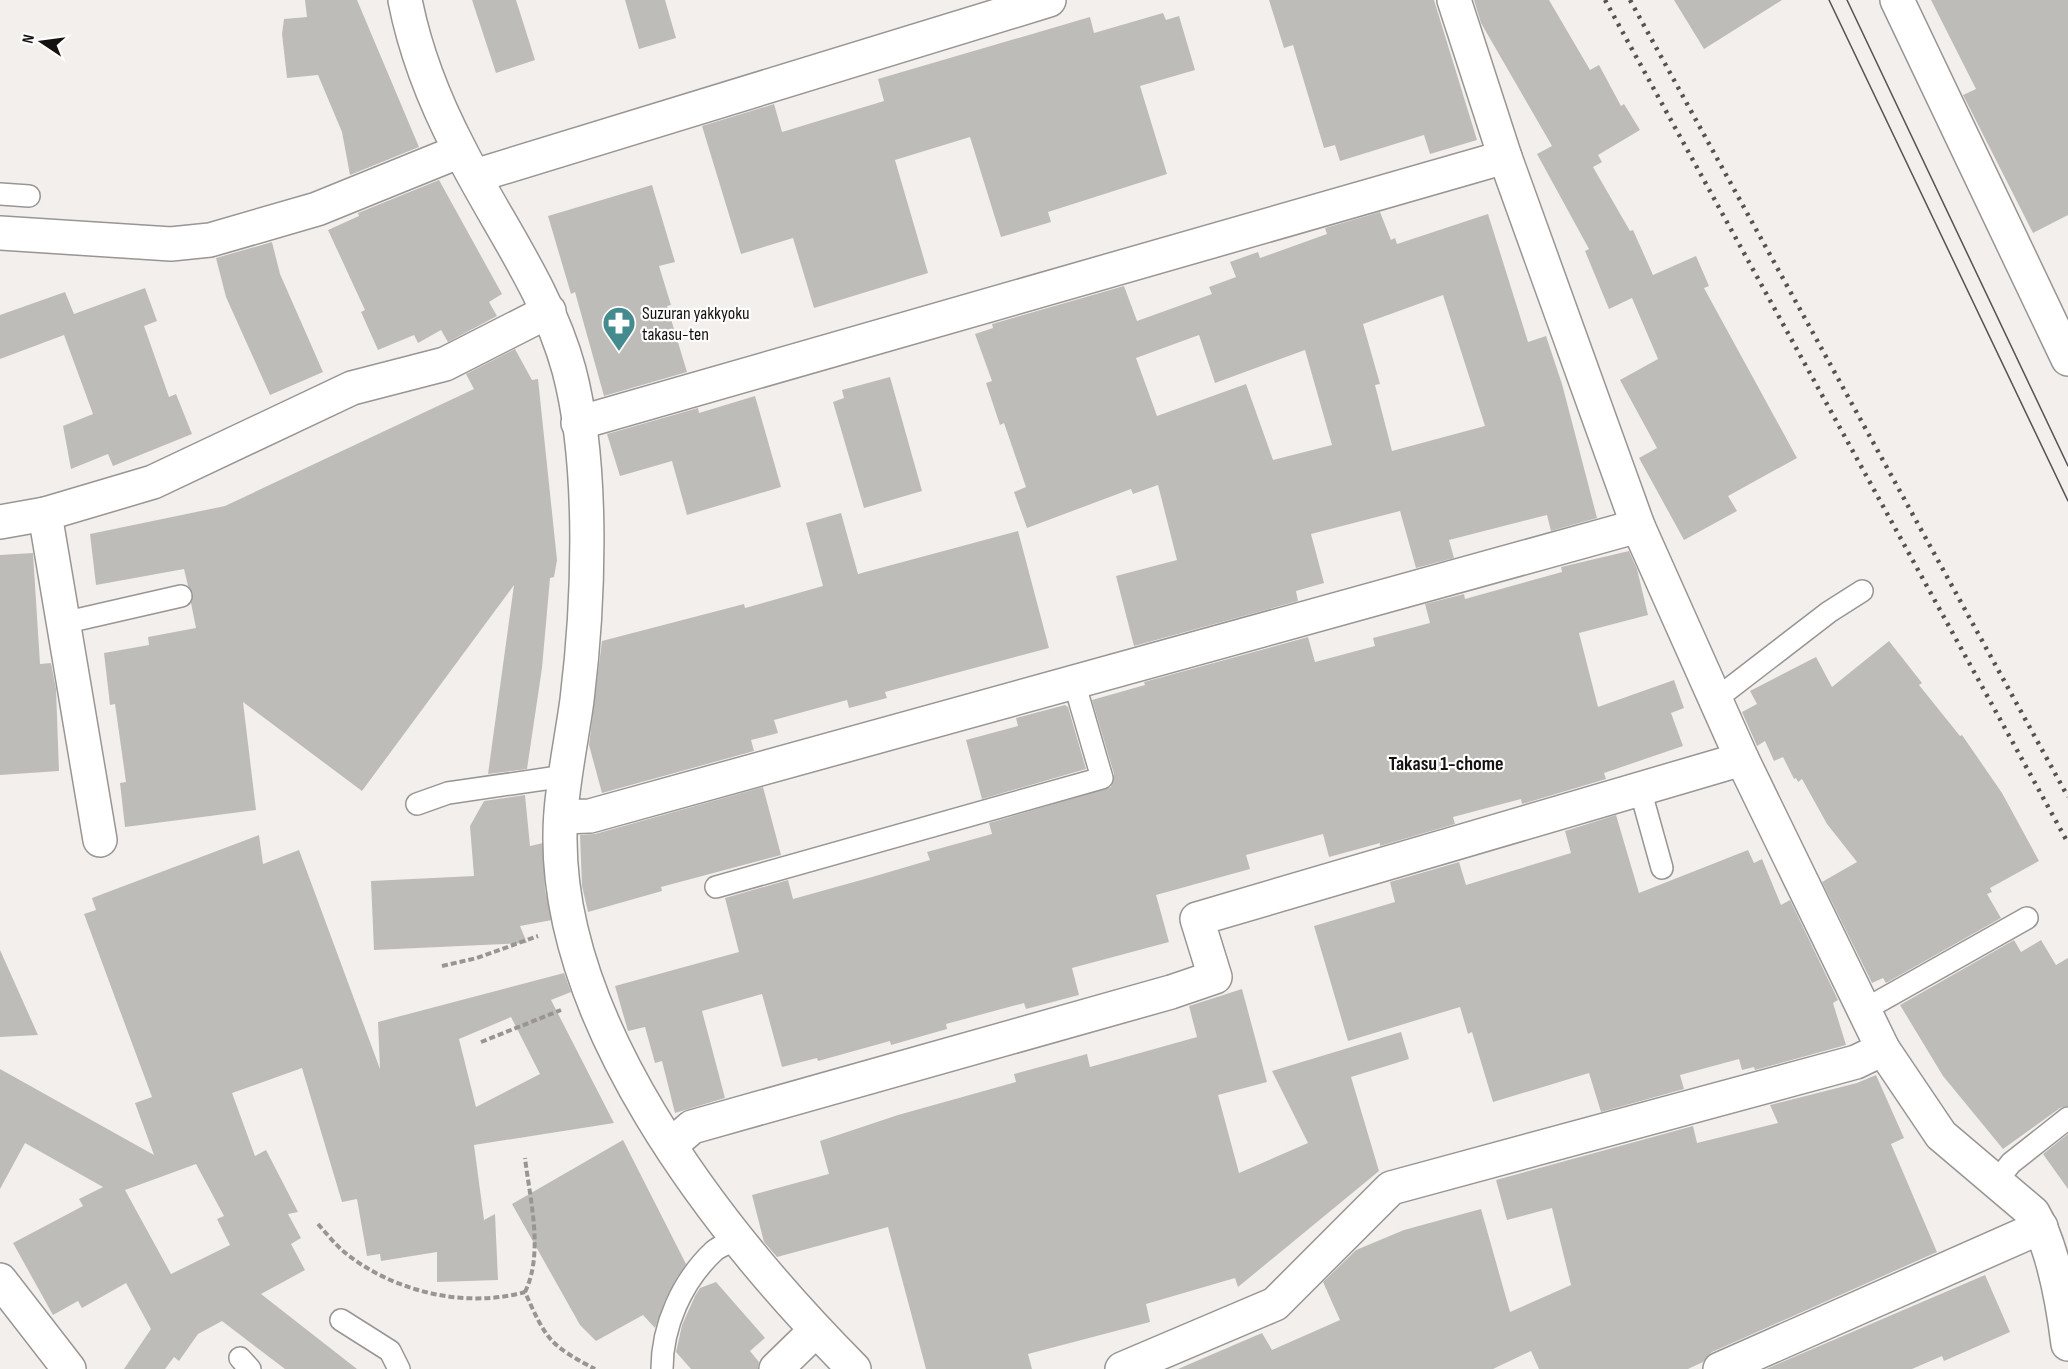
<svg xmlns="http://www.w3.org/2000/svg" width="2068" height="1369" viewBox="0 0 2068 1369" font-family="'Sofia Sans Condensed',sans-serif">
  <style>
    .building { fill: #bebcb9; fill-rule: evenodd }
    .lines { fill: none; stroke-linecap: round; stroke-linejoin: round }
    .lane-casing { stroke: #999593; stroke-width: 24 }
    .street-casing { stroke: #999593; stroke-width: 36 }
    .path { stroke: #989593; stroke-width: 4; stroke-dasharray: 6 3; stroke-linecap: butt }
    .lane { stroke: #fff; stroke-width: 21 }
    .street { stroke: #fff; stroke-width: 33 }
    .tram { stroke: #555352; stroke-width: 1.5 }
    .rail { stroke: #555352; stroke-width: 4.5; stroke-dasharray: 3 6; stroke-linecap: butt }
    .labels { text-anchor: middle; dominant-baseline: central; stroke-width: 4.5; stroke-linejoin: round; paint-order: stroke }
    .poi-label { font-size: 18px; fill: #131111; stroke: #fffdfc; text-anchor: start }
    .neighbourhood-label { font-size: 20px; font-weight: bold; fill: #131111; stroke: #fffdfc }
  </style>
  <rect width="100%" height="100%" fill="#f3efed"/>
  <g class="building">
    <polygon points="305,0 357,0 419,147 350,175 342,132 318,75 287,78 282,34 284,19 307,17"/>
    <polygon points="472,0 516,0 535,60 496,73"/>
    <polygon points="625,0 665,0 676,38 639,49"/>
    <polygon points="1269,0 1434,0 1477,140 1430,154 1424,135 1340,161 1335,145 1324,148 1293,45 1284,48"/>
    <polygon points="1474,0 1549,0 1590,70 1599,65 1621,106 1624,104 1640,130 1598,155 1602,162 1593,167 1630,231 1633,230 1653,275 1696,256 1709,286 1704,288 1797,458 1728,496 1737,511 1684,540 1639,458 1657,448 1620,380 1658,359 1632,298 1609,309 1585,251 1589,249 1537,154 1552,146 1481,23"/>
    <polygon points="1674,0 1782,0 1704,49"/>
    <polygon points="1931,0 2068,0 2068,215 2033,233 1963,95 1976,89"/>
    <polygon points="1163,13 1166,20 1179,16 1195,70 1140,86 1167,174 1048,212 1051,222 1001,237 970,137 895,160 928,273 814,308 793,238 741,254 702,126 774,104 782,132 884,101 878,79 1090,17 1094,33"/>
    <polygon points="439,180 502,294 489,302 497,316 448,342 441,330 418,343 414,335 378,350 361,312 365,310 328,230 359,216 358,213"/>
    <polygon points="652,185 675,262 659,266 671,305 667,306 687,372 604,396 575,292 571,294 548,216"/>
    <path d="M1380 212 1391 240 1395 238 1397 244 1488 214 1528 342 1546 336 1562 384 1597 518 1551 531 1547 515 1449 540 1454 558 1416 568 1400 511 1311 534 1324 583 1296 591 1298 601 1134 646 1116 576 1177 560 1158 485 1133 494 1131 489 1027 528 1014 492 1026 487 1004 423 1000 425 986 383 992 381 975 334 993 328 992 324 1124 286 1137 321 1212 294 1209 287 1236 277 1230 262 1258 252 1260 258 1327 234 1325 228ZM1443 295 1485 426 1392 451 1375 385 1380 384 1363 324ZM1199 335 1215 383 1305 350 1332 445 1273 460 1246 384 1157 416 1136 358Z"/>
    <polygon points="272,242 280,274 323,372 270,395 226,297 216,258"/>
    <polygon points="145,288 157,321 144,326 169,397 176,394 192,434 113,466 108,454 71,469 63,426 93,414 64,335 0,359 0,315 65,292 74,314"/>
    <polygon points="515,349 532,380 538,379 557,560 554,577 550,578 542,668 527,769 488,774 514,585 362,791 243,702 256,810 125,827 120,783 126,782 115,704 110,705 104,653 149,645 148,637 196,628 191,603 193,594 188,586 184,569 96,585 90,534 225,506 474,389 466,374"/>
    <polygon points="890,377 922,491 864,508 833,402 844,398 842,390"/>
    <polygon points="755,396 781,487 687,515 672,461 620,476 607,434 698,408 699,413"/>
    <polygon points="841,513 858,574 1018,531 1049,648 885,692 887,698 849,708 847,700 774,720 778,733 751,740 754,751 602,793 589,745 602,641 744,604 745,608 823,586 806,523"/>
    <polygon points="1629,551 1637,569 1648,615 1579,633 1598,707 1674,680 1684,708 1671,713 1683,746 1604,773 1606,779 1522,804 1521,799 1453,817 1455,824 1380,846 1380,843 1329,857 1323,834 1246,855 1250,869 1156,895 1169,942 1072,968 1079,995 1026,1009 1024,1003 946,1024 947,1029 891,1045 890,1041 818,1061 817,1058 782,1067 762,994 702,1011 725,1098 675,1113 662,1061 655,1063 645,1027 628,1031 615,986 739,952 725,898 788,880 793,899 872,877 930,860 927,852 992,834 989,823 1111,787 1114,774 1092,700 1145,685 1144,682 1308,637 1315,662 1375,646 1373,638 1430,623 1425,604 1464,594 1465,599 1562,572 1561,567"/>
    <polygon points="33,553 40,664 51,663 56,689 59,771 0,775 0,555"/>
    <polygon points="1889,641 1922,683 1919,685 1960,736 1962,735 2002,793 2039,861 1990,888 1992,892 1987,894 2001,918 1886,983 1883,978 1872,983 1822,882 1857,862 1827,824 1802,779 1798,782 1796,778 1794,779 1783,757 1774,761 1765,741 1757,746 1742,712 1757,704 1750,691 1816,657 1832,687"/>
    <polygon points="1065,705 1068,707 1086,769 982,799 966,740 1018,726 1016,718"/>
    <polygon points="763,787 781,855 661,887 662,891 588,912 582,886 580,835 595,834"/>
    <polygon points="525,795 530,846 543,843 545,889 552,920 520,926 527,943 374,950 371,881 474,876 470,826 484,801"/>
    <polygon points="1616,815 1639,893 1748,850 1754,863 1762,859 1781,905 1790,900 1838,1000 1833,1003 1846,1045 1755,1070 1754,1067 1742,1070 1739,1059 1680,1075 1684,1089 1601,1112 1589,1073 1493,1102 1472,1032 1468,1034 1460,1007 1348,1041 1314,926 1395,902 1390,882 1459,862 1466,885 1571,853 1565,831"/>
    <path d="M259 835 263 864 299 850 380 1069 378 1022 564 973 571 992 551 1000 614 1123 474 1145 484 1220 495 1214 498 1280 437 1282V1252L381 1261 380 1254 367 1256 357 1199 342 1202 302 1068 232 1093 255 1156 266 1150 298 1212 288 1214 301 1238 291 1244 305 1270 261 1294 357 1369H285L222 1321 198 1334 179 1361 174 1357 165 1369H124L151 1329 126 1283 82 1308 78 1301 53 1315 13 1243 83 1206 79 1199 103 1187 25 1143 0 1189V1069L154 1155 135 1103 152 1097 84 914 96 910 92 898ZM511 1017 540 1074 476 1107 459 1039ZM196 1164 224 1216 217 1219 230 1245 171 1274 125 1190Z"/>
    <polygon points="2014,940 2021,952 2041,940 2056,965 2068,958 2068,1106 2060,1108 2003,1149 1943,1076 1900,1005"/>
    <polygon points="0,950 38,1035 0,1037"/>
    <polygon points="1242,989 1267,1082 1218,1095 1239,1173 1308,1143 1272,1071 1401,1032 1409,1059 1351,1077 1379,1171 1238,1287 1235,1278 1146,1304 1150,1322 1028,1354 1032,1369 926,1369 888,1227 777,1257 764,1242 752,1195 829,1174 820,1141 898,1115 1016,1082 1014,1074 1087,1054 1090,1067 1197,1037 1189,1006"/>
    <polygon points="1876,1075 1904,1138 1891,1144 1937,1252 1712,1352 1703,1362 1688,1369 1539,1369 1531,1351 1493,1369 1178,1369 1262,1333 1272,1350 1340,1320 1323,1282 1356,1250 1404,1230 1481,1209 1510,1312 1571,1285 1552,1208 1507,1220 1496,1180 1693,1126 1697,1143 1778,1123 1770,1105 1857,1083"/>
    <polygon points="2068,1134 2068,1189 2043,1154"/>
    <polygon points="623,1140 686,1264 665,1300 655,1328 643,1315 596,1341 580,1325 512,1204"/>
    <polygon points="1985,1275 2010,1332 1944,1361 1942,1356 1912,1369 1766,1369"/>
    <polygon points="716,1282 765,1338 750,1351 759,1362 758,1369 691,1369 676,1352 682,1325 695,1296 700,1288"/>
  </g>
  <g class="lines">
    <defs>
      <g id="lane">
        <polyline points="0,194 29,196"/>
        <polyline points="63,623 181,596"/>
        <polyline points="1716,699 1829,612 1862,591"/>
        <polyline points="1640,789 1662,868"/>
        <polyline points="417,804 448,793 565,776"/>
        <polyline points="716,887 1102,778 1074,682"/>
        <polyline points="1864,1010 2027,918"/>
        <polyline points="1995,1183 2011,1163 2068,1118"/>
        <polyline points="341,1320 390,1351 399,1369"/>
        <polyline points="240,1358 250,1369"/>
        <path d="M662 1369C662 1326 682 1281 714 1251 720 1246 731 1242 739 1238"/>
      </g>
      <g id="street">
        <path d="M405 0C415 51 435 102 459 148 496 222 547 289 569 370 594 465 589 602 577 700 572 737 564 774 561 812 545 1014 719 1233 854 1369"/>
        <path d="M1454 0 1505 157 1638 526 1742 759 1883 1049 1941 1135 2033 1213C2053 1247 2063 1304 2068 1344"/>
        <polyline points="1897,0 2068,359"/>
        <polyline points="475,176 1049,0"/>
        <polyline points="0,233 171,244 210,240 317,209 460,151"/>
        <polyline points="578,423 1505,157"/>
        <polyline points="45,514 100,840"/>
        <polyline points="0,522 45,514 153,482 352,388 445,364 549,311"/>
        <polyline points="561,817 590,816 1638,526"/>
        <polyline points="671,1145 692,1127 1171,992 1215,977 1197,919 1742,759"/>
        <polyline points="0,1280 69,1369"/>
        <polyline points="776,1369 816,1330"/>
        <polyline points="1122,1369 1275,1304 1391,1188 1856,1062 1883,1049"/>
        <polyline points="1720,1369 2041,1227"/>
      </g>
    </defs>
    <use href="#lane" class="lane-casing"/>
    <use href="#street" class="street-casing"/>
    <g class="path">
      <polyline points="442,966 477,958 538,936"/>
      <polyline points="481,1042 561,1010"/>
      <path d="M318 1224C326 1233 334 1243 343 1251 391 1291 464 1309 525 1292 546 1339 549 1345 595 1369"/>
      <path d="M525 1292C544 1253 530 1200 525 1158"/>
    </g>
    <use href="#lane" class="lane"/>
    <use href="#street" class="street"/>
    <g class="tram">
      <polyline points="1829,0 2068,501"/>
      <polyline points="1847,0 2068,466"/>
    </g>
    <g class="rail">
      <polyline points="1605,0 2068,843"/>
      <polyline points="1630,0 2068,797"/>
    </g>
  </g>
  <defs>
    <symbol id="pharmacy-pin" viewBox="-11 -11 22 30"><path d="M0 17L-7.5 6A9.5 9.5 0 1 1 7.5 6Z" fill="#438b8e" stroke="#fffdfc"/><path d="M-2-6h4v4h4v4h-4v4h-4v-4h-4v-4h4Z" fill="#fff"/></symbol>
  </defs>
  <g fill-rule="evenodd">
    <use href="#pharmacy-pin" x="600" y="304" width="38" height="52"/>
  </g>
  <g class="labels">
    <g class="poi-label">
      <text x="642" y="313">Suzuran yakkyoku<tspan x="642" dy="21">takasu-ten</tspan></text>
    </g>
    <g class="neighbourhood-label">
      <text x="1446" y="764">Takasu 1-chome</text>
    </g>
  </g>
  <g transform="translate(42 42) rotate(283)" stroke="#fffdfc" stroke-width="4.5" paint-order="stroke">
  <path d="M0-4.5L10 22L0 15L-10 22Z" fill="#131111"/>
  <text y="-9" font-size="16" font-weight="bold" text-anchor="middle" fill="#131111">N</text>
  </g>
</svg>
